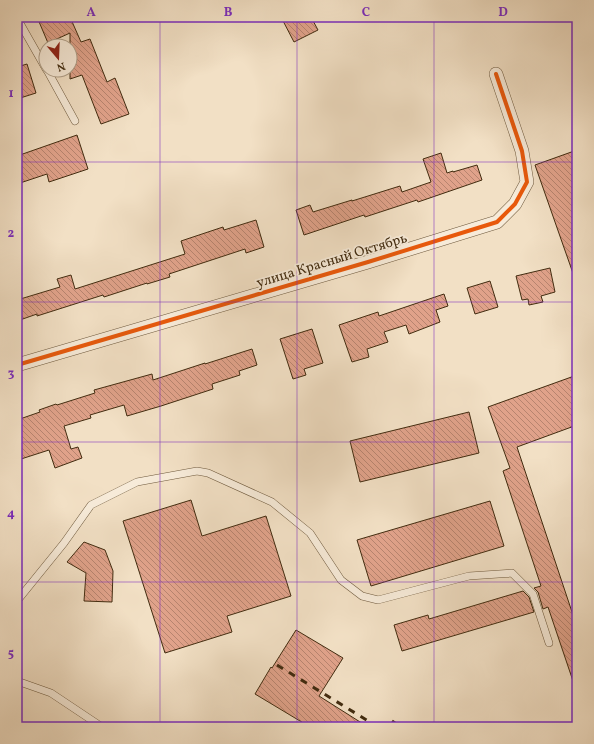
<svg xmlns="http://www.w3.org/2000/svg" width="594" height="744" viewBox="0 0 594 744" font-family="Vollkorn,serif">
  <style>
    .building { fill: url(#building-back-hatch); stroke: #422c10 }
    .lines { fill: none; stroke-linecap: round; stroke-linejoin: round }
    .service-casing { stroke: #6e593d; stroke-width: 8 }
    .minor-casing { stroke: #6e593d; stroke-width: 14 }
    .service { stroke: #f7ebd9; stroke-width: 7 }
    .minor { stroke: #f7ebd9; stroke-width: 13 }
    .rail { stroke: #422c10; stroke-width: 3; stroke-dasharray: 7 7; stroke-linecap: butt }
    .cycleway-casing { stroke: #f7ebd9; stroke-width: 6 }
    .cycleway { stroke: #e8590c; stroke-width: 4 }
    .grid { fill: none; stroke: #7b2cbf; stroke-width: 1; stroke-opacity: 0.55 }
    .labels { text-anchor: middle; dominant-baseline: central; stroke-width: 3.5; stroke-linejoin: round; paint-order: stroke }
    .street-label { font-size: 14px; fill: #422c10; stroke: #f7ebd9 }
    .neatline { fill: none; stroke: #7b2cbf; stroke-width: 1.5 }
    .grid-label { font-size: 13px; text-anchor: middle; font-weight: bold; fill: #7b2cbf }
  </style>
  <defs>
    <pattern id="building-back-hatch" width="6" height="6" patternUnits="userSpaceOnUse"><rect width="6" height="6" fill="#e0a28a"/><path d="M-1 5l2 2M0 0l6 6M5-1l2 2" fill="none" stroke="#b7846f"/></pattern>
  </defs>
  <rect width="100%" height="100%" fill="#f2e0c5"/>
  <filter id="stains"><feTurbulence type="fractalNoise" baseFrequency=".005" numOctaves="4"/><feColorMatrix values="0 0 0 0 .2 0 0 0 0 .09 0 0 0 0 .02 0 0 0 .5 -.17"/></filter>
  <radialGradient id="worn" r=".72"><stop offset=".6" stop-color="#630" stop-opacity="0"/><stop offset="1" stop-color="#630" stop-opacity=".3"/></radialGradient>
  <g class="building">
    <polygon points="37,17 70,17 81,42 90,39 107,82 115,78 129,114 101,124 82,75 70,79 70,33 48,43"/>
    <polygon points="281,17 311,17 318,30 294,42"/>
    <polygon points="27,64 36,93 17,99 17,67"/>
    <polygon points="77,135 88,169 49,182 47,174 17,184 17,156"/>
    <polygon points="577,150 577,279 575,279 535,165"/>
    <polygon points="441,153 447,173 453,171 453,172 477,165 482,180 418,202 417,200 365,217 364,215 304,235 296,210 310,205 313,212 352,200 352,201 400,186 402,192 431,182 423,159"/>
    <polygon points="256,220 264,247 246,253 245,249 169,274 170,277 147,284 147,283 104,297 103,295 37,316 37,314 17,321 17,300 60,287 57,279 71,275 75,289 185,254 181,241 223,227 224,230"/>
    <polygon points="550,268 555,292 541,296 543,302 529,305 528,299 522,300 516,276"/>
    <polygon points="490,281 498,307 475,314 467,288"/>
    <polygon points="444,294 448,306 436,310 440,322 409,334 406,325 384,332 388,342 367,349 369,357 352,362 339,325 378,312 379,316"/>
    <polygon points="312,329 323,363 304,369 306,375 293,379 280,339"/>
    <polygon points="252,349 257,365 239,371 240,375 212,384 213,389 161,406 127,416 124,405 90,415 91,418 64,426 71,449 78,447 82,458 55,468 49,450 21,459 17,446 17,420 40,412 39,410 56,404 57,405 95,393 94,390 152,374 153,380 205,363 205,364"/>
    <polygon points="577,375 577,425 517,447 577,627 577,687 575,687 548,607 543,609 538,592 534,588 541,586 503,471 510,468 488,407"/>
    <polygon points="469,412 479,453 360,482 350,441"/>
    <polygon points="191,500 202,536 266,516 291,596 227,616 232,632 165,653 123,521"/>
    <polygon points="490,501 504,546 371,586 357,540"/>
    <polygon points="84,542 105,550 113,571 112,602 84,601 86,573 67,562"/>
    <polygon points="523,591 529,597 534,612 402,651 394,625 428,615 429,619"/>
    <polygon points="296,630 343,658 319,696 368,727 310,727 255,694 271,667 272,668"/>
  </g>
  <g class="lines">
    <defs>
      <g id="service">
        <polyline points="17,18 46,69"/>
        <polyline points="47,70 75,121"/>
        <polyline points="17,601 64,543 91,505 137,482 197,471 208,473 272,502 310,533 341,580 362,596 378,600 469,576 512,573 533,594 549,643"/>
        <polyline points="17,681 51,693 102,727"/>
      </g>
      <polyline id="minor" points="17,365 368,262 497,222 515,204 527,182 522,151 496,74"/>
    </defs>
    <use href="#service" class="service-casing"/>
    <use href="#minor" class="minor-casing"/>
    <use href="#service" class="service"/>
    <use href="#minor" class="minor"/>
    <g class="rail">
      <polyline points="277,665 378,727"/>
      <polyline points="392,721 401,727"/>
    </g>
    <defs>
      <polyline id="cycleway" points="17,365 368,262 497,222 515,204 527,182 522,151 496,74"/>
    </defs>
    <use href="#cycleway" class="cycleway-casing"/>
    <use href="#cycleway" class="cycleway"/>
  </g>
  <path class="grid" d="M160 17V727M297 17V727M434 17V727M17 162H577M17 302H577M17 442H577M17 582H577"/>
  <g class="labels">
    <g class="street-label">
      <text transform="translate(332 261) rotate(-17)">улица Красный Октябрь</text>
    </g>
  </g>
  <rect width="594" height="744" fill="none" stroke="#f2e0c5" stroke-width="44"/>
  <g transform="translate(58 58) rotate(161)"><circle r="19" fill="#f7ebd9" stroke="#af9f89"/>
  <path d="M0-3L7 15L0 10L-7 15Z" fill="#8f2418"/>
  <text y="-6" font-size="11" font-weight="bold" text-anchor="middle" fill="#422c10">N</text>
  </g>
  <rect x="22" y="22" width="550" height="700" class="neatline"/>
  <g class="grid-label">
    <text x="91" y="16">A</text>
    <text x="228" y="16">B</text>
    <text x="366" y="16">C</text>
    <text x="503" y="16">D</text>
    <text x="11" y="97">1</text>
    <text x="11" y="237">2</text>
    <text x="11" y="377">3</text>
    <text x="11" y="517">4</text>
    <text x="11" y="657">5</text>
  </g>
  <rect width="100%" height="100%" filter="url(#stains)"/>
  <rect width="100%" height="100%" fill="url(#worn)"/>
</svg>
